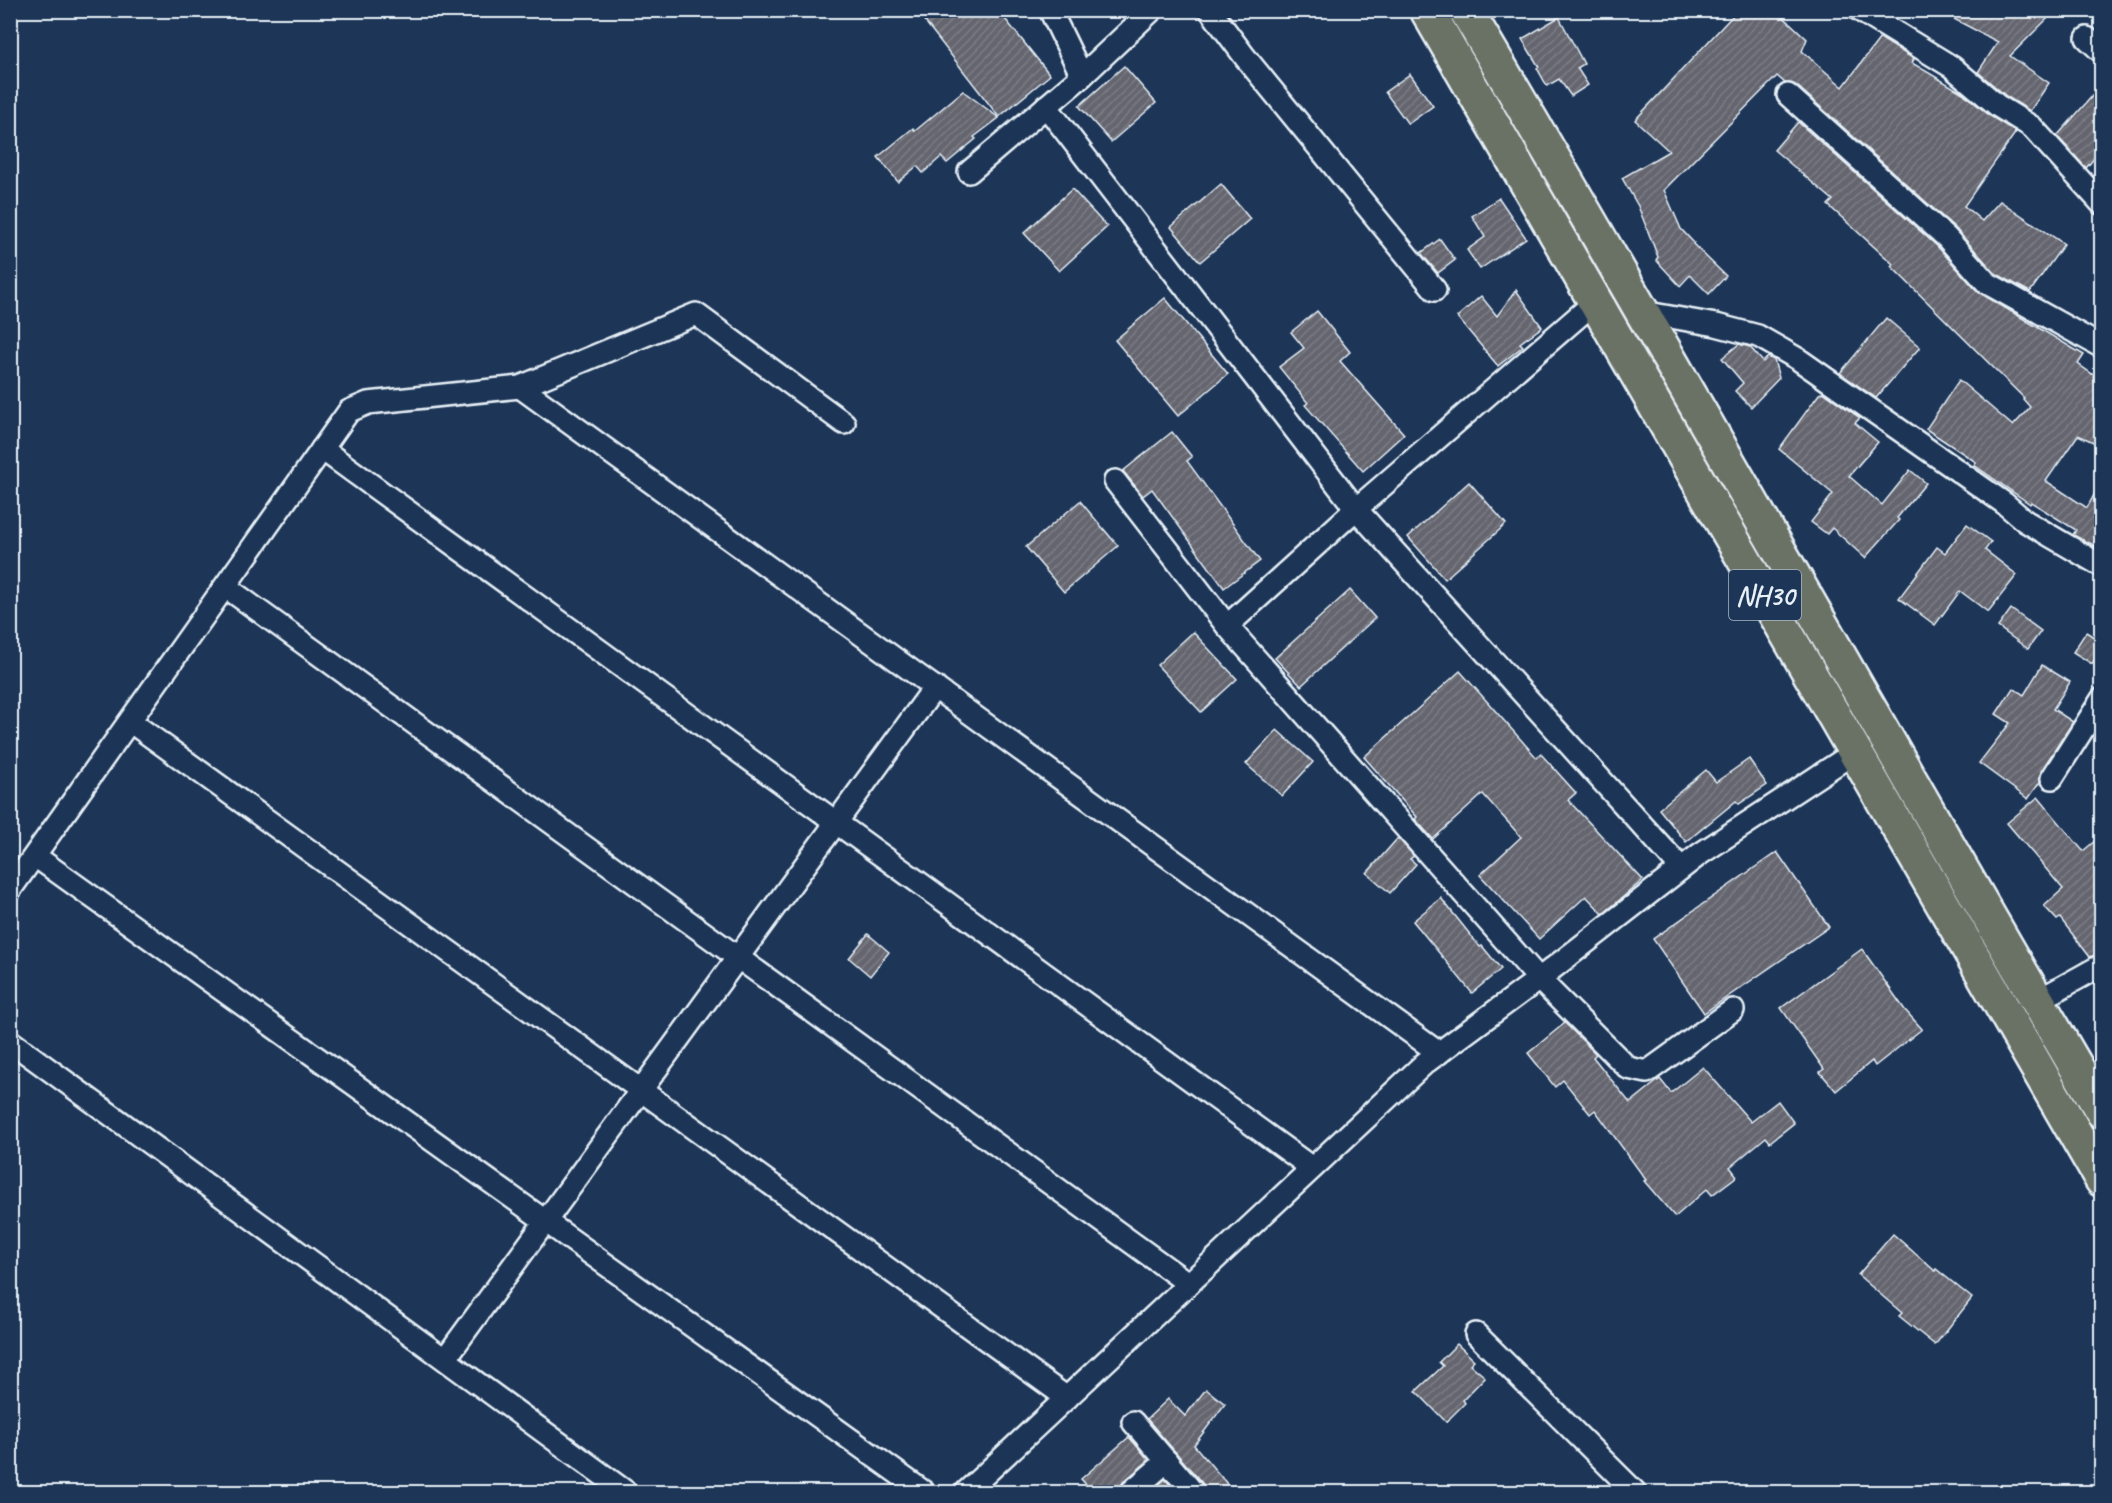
<svg xmlns="http://www.w3.org/2000/svg" width="2112" height="1503" viewBox="0 0 2112 1503" font-family="Caveat,sans-serif">
  <style>
    .building { fill: url(#building-hatch); stroke: #e8f1f8; stroke-width: 1.5 }
    .lines { fill: none; stroke-linecap: round; stroke-linejoin: round }
    .minor-casing { stroke: #e8f1f8; stroke-width: 26 }
    .trunk-casing { stroke: #e8f1f8; stroke-width: 38 }
    .minor { stroke: #1d3557; stroke-width: 21 }
    .trunk { stroke: #6b7165; stroke-width: 33 }
    .labels { text-anchor: middle; dominant-baseline: central; stroke-width: 4.5; stroke-linejoin: round; paint-order: stroke }
    .shield { fill: #1d3557; stroke: #abb9c8; stroke-width: 1.5 }
    .shield-label { font-size: 28px; font-weight: bold; fill: #e8f1f8 }
  </style>
  <defs>
    <pattern id="building-hatch" width="6" height="6" patternUnits="userSpaceOnUse" patternTransform="scale(1.5)"><rect width="6" height="6" fill="#65656f"/><path d="M-1 1l2-2M0 6l6-6M5 7l2-2" fill="none" stroke="#7b7c84"/></pattern>
  </defs>
  <rect width="100%" height="100%" fill="#1d3557"/>
  <filter id="ink" filterUnits="userSpaceOnUse"><feTurbulence type="fractalNoise" baseFrequency=".0167" numOctaves="2"/><feDisplacementMap in="SourceGraphic" scale="12" xChannelSelector="R" yChannelSelector="G"/><feConvolveMatrix kernelMatrix="1 2 1 2 8 2 1 2 1" color-interpolation-filters="sRGB"/></filter>
  <g filter="url(#ink)">
    <g class="building">
      <polygon points="916,10 998,10 1050,75 999,117"/>
      <polygon points="1738,10 1776,10 1807,39 1802,51 1843,87 1880,38 1914,59 1912,63 1963,93 1990,116 2016,132 1964,206 1982,221 2000,201 2064,244 2030,292 1995,273 1955,228 1797,86 1785,83 1777,76 1664,190 1681,229 1694,243 1693,244 1726,276 1709,294 1690,275 1680,286 1656,260 1658,257 1638,206 1622,178 1669,151 1635,120"/>
      <polygon points="1937,10 2056,10 2010,56 2049,83 2030,111 2006,96 1978,72 1998,42"/>
      <polygon points="1559,17 1584,64 1577,68 1588,85 1571,96 1559,79 1547,86 1537,68 1539,67 1522,39"/>
      <polygon points="1124,66 1156,103 1111,142 1079,106"/>
      <polygon points="1410,74 1433,106 1408,124 1385,92"/>
      <polygon points="2102,85 2102,149 2086,168 2057,136"/>
      <polygon points="963,91 999,118 974,137 976,139 947,163 941,157 923,173 917,166 898,182 878,157 913,128 915,131"/>
      <polygon points="1798,122 1937,246 1978,292 2084,355 2078,364 2102,381 2102,446 2078,435 2046,481 2087,508 2102,480 2102,549 2073,535 2076,530 2031,502 2030,504 1974,465 1976,462 1926,429 1959,380 2013,426 2030,407 2023,399 2024,398 1891,266 1893,264 1828,205 1833,200 1774,150"/>
      <polygon points="1221,184 1250,219 1200,262 1171,227"/>
      <polygon points="1072,189 1107,227 1059,271 1024,233"/>
      <polygon points="1499,198 1526,238 1480,269 1467,250 1485,237 1472,216"/>
      <polygon points="1440,239 1455,260 1438,273 1421,253"/>
      <polygon points="1516,290 1542,327 1520,343 1523,346 1498,366 1457,317 1481,296 1497,316"/>
      <polygon points="1165,298 1228,374 1178,416 1115,340"/>
      <polygon points="1317,311 1350,352 1340,361 1404,434 1363,471 1305,405 1308,403 1279,367 1304,348 1291,332"/>
      <polygon points="1886,318 1920,347 1876,398 1840,373"/>
      <polygon points="1739,344 1750,347 1763,362 1768,357 1774,360 1779,378 1751,407 1735,391 1743,383 1722,358"/>
      <polygon points="1823,392 1860,418 1855,423 1878,442 1849,476 1882,505 1910,470 1926,483 1897,518 1899,520 1865,558 1832,528 1827,534 1811,522 1833,494 1779,449 1819,394"/>
      <polygon points="1172,432 1192,457 1187,461 1260,561 1224,588 1152,489 1143,496 1123,471"/>
      <polygon points="1469,482 1506,524 1445,579 1408,537"/>
      <polygon points="1080,501 1118,546 1064,592 1026,547"/>
      <polygon points="1967,524 1991,542 1985,550 2017,575 1988,612 1960,591 1935,625 1899,598 1937,547 1945,553"/>
      <polygon points="1350,590 1375,618 1301,686 1275,658"/>
      <polygon points="2011,609 2041,631 2028,649 1998,627"/>
      <polygon points="1193,632 1237,679 1201,712 1157,665"/>
      <polygon points="2086,632 2102,642 2102,650 2092,664 2073,652"/>
      <polygon points="2042,665 2070,682 2053,709 2073,722 2041,771 2040,782 2028,799 1979,763 2010,723 1996,714 2013,688 2024,695"/>
      <polygon points="1460,671 1537,758 1541,754 1576,793 1568,800 1643,880 1603,914 1586,896 1539,939 1480,875 1521,837 1483,794 1433,839 1415,819 1417,817 1364,757"/>
      <polygon points="1277,730 1313,762 1282,796 1246,764"/>
      <polygon points="1749,759 1767,785 1739,804 1736,801 1686,842 1659,809 1706,770 1716,782"/>
      <polygon points="2038,797 2083,851 2102,835 2102,952 2090,957 2060,918 2057,920 2044,906 2063,889 2007,823"/>
      <polygon points="1398,838 1414,856 1410,859 1416,864 1390,893 1367,873"/>
      <polygon points="1777,852 1829,927 1704,1013 1653,939"/>
      <polygon points="1441,898 1480,947 1482,946 1501,969 1472,993 1413,921"/>
      <polygon points="868,934 889,952 870,976 849,958"/>
      <polygon points="1862,949 1905,1010 1922,1029 1875,1066 1872,1061 1836,1091 1820,1072 1824,1069 1781,1008"/>
      <polygon points="1565,1023 1596,1054 1593,1057 1630,1103 1660,1079 1671,1093 1703,1067 1751,1122 1778,1101 1794,1123 1770,1142 1766,1137 1730,1167 1737,1176 1712,1195 1707,1189 1675,1217 1644,1181 1646,1180 1595,1110 1590,1114 1563,1080 1555,1087 1528,1053"/>
      <polygon points="1893,1234 1935,1271 1936,1269 1972,1298 1935,1345 1899,1316 1902,1313 1858,1275"/>
      <polygon points="1457,1344 1474,1360 1470,1364 1485,1377 1463,1400 1465,1403 1446,1422 1416,1391 1443,1366 1439,1362"/>
      <polygon points="1206,1389 1225,1404 1194,1445 1234,1492 1205,1492 1203,1484 1147,1419 1168,1399 1185,1416"/>
      <polygon points="1129,1437 1149,1460 1123,1482 1119,1492 1093,1492 1081,1479"/>
      <polygon points="1165,1479 1177,1492 1150,1492"/>
    </g>
    <g class="lines">
      <defs>
        <g id="minor">
          <polyline points="1050,10 1082,76"/>
          <polyline points="1210,10 1245,57 1435,290"/>
          <polyline points="1859,10 1952,67 1998,106 2032,127 2102,204"/>
          <polyline points="2087,38 2102,52"/>
          <polyline points="1788,95 1946,237 1987,283 2102,347"/>
          <polyline points="1046,106 1356,509 1681,868"/>
          <polyline points="969,172 1082,76 1152,10"/>
          <polyline points="1642,312 1716,325 1758,336 1798,359 2004,503 2025,521 2102,566"/>
          <polyline points="520,387 1439,1053"/>
          <polyline points="322,449 1312,1168"/>
          <polyline points="1115,481 1227,626 1539,979 1628,1068 1647,1072 1733,1010"/>
          <polyline points="226,587 1189,1284"/>
          <polyline points="1227,626 1356,509 1596,301"/>
          <polyline points="131,722 1067,1398"/>
          <polyline points="2052,778 2102,699"/>
          <polyline points="35,856 924,1492"/>
          <polyline points="10,890 349,411 368,403 520,387 696,314 844,423"/>
          <polyline points="2037,1001 2102,965"/>
          <polyline points="10,1041 626,1492"/>
          <polyline points="1476,1334 1635,1492"/>
          <polyline points="445,1359 935,687"/>
          <polyline points="1133,1422 1193,1492"/>
          <polyline points="966,1492 1425,1063 1539,979 1700,854 1855,752"/>
          <polyline points="1131,1492 1167,1461"/>
        </g>
        <g id="trunk">
          <polyline points="1427,10 2102,1180"/>
          <path d="M1466 10C1683 375 1887 746 2102 1111"/>
        </g>
      </defs>
      <use href="#minor" class="minor-casing"/>
      <use href="#trunk" class="trunk-casing"/>
      <use href="#minor" class="minor"/>
      <use href="#trunk" class="trunk"/>
    </g>
  </g>
  <g class="labels">
    <rect class="shield" x="1729" y="570" width="72" height="50" rx="4.5"/>
    <g class="shield-label">
      <text x="1765" y="595">NH30</text>
    </g>
  </g>
  <rect width="2112" height="1503" fill="none" stroke="#1d3557" stroke-width="36"/>
  <rect x="18" y="18" width="2076" height="1467" fill="none" stroke="#e8f1f8" stroke-width="2" filter="url(#ink)"/>
</svg>
